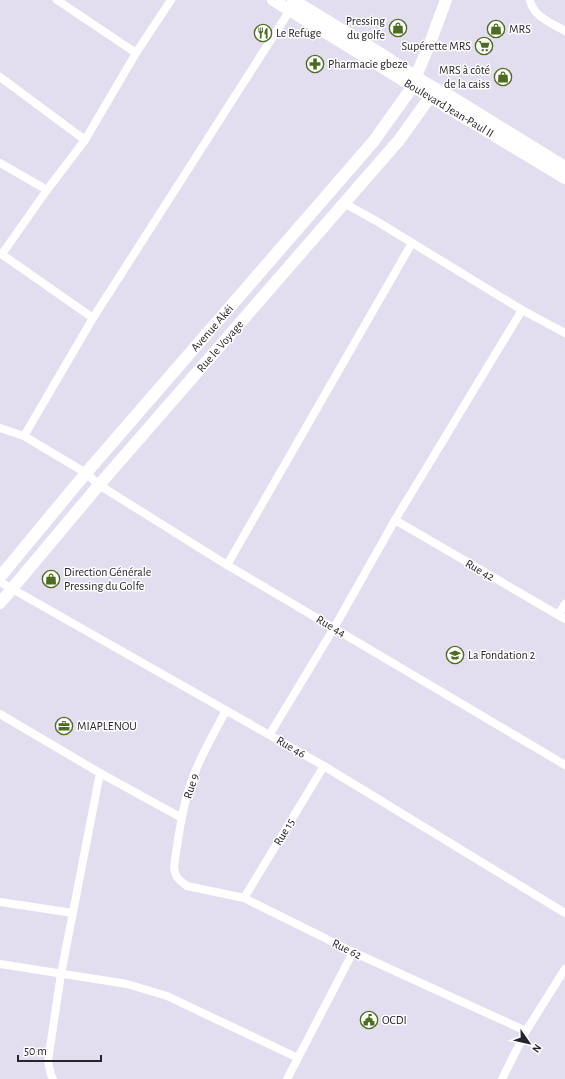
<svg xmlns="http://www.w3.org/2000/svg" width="565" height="1079" viewBox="0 0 565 1079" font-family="'Alegreya Sans',sans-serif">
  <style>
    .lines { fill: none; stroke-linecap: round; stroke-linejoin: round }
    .minor { stroke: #fff; stroke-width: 8 }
    .secondary { stroke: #fff; stroke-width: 12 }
    .labels { text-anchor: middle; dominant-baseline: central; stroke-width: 3; stroke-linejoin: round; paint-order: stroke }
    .poi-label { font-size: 12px; fill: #26252b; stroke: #fff; text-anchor: start }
    .street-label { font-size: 12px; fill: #26252b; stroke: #fff }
  </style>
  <rect width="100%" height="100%" fill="#e2deef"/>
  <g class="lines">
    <g class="minor">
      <polyline points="57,0 136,53"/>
      <path d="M530 0C533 17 552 23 565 31"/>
      <polyline points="0,77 85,140"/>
      <polyline points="0,163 47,190"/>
      <polyline points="344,203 378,222 522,310 565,333"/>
      <polyline points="0,253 93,318"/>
      <polyline points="2,254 47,190 85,140 136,53 171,0"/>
      <polyline points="0,428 24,436 86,473 99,485 227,565 565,765"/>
      <polyline points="24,436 93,318 290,10"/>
      <polyline points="395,520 565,619"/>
      <polyline points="227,565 412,243"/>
      <polyline points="0,582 324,766 565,913"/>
      <polyline points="558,615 565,604"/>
      <path d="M226 710C217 728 206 746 198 765 183 797 179 833 174 867 175 878 179 880 187 886L244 898 353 952 526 1031"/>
      <polyline points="0,714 100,773 182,818"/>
      <polyline points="270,734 334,628 395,520 522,310"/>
      <polyline points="244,898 324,766"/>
      <polyline points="0,902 73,913"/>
      <polyline points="0,964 127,984 167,996 298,1058"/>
      <polyline points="53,1079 51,1075 48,1061 61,974 100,773"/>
      <polyline points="287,1079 353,952"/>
      <polyline points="502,1079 526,1031 565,969"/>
    </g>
    <g class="secondary">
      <polyline points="273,0 430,97 565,178"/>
      <polyline points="293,0 375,50 427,84 450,96 565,167"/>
      <polyline points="416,76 430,43 446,0"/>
      <polyline points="0,577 86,473 373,142 413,86 411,74"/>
      <polyline points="0,603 99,485 400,139 430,97 427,84"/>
    </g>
  </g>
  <defs>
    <symbol id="shop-ring" viewBox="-11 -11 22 22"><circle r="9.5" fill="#fff" stroke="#4d6c21" stroke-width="1.5"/><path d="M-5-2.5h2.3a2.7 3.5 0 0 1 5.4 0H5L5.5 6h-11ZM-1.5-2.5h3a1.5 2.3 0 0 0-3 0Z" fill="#4d6c21"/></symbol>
    <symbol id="restaurant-ring" viewBox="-11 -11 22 22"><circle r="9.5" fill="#fff" stroke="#4d6c21" stroke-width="1.5"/><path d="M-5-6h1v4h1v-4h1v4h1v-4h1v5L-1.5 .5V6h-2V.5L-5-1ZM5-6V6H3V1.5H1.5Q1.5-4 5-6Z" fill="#4d6c21"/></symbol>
    <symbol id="supermarket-ring" viewBox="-11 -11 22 22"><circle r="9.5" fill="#fff" stroke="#4d6c21" stroke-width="1.5"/><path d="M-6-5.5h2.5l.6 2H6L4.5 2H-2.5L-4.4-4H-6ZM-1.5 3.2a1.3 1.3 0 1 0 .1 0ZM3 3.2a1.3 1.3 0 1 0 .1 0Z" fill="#4d6c21"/></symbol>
    <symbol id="pharmacy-ring" viewBox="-11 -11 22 22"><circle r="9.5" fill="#fff" stroke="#4d6c21" stroke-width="1.5"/><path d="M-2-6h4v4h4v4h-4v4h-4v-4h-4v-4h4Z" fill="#4d6c21"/></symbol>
    <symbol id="school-ring" viewBox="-11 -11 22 22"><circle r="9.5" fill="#fff" stroke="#4d6c21" stroke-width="1.5"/><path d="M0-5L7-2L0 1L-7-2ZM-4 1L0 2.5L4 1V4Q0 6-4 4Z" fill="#4d6c21"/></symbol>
    <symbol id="office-ring" viewBox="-11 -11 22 22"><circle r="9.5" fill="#fff" stroke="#4d6c21" stroke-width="1.5"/><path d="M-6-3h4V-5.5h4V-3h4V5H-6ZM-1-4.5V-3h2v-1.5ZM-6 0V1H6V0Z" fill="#4d6c21"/></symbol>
    <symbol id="civic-ring" viewBox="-11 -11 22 22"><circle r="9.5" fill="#fff" stroke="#4d6c21" stroke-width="1.5"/><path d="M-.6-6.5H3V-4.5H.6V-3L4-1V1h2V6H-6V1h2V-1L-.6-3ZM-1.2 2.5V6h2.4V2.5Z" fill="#4d6c21"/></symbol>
  </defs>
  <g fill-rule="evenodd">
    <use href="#shop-ring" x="388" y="18" width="20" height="20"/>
    <use href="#shop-ring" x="486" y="19" width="20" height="20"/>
    <use href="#restaurant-ring" x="253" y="23" width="20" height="20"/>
    <use href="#supermarket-ring" x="474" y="36" width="20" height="20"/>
    <use href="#pharmacy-ring" x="305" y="54" width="20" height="20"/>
    <use href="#shop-ring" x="493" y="67" width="20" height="20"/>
    <use href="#shop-ring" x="41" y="569" width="20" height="20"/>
    <use href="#school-ring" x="445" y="645" width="20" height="20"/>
    <use href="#office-ring" x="54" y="716" width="20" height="20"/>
    <use href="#civic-ring" x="359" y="1010" width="20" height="20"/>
  </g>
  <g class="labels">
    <g class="poi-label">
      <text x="385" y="21" text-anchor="end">Pressing<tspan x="385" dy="14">du golfe</tspan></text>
      <text x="509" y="29">MRS</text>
      <text x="276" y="33">Le Refuge</text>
      <text x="471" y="46" text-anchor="end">Supérette MRS</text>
      <text x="328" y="64">Pharmacie gbeze</text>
      <text x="490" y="70" text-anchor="end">MRS à côté<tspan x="490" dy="14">de la caiss</tspan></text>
      <text x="64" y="572">Direction Générale<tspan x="64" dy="14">Pressing du Golfe</tspan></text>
      <text x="468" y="655">La Fondation 2</text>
      <text x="77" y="726">MIAPLENOU</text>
      <text x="382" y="1020">OCDI</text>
    </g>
    <g class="street-label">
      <text transform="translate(449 108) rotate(31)">Boulevard Jean-Paul II</text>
      <text transform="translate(212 328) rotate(-49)">Avenue Akéi</text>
      <text transform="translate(220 346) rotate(-49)">Rue le Voyage</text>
      <text transform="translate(480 570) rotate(30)">Rue 42</text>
      <text transform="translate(331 626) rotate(30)">Rue 44</text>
      <text transform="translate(291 747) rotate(30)">Rue 46</text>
      <text transform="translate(191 786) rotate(-72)">Rue 9</text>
      <text transform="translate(284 832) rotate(-59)">Rue 15</text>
      <text transform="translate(347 949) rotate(26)">Rue 62</text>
    </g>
  </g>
  <g transform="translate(529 1043) rotate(124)" stroke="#ffffff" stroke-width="3" paint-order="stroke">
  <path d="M0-3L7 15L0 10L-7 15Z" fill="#26252b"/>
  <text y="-6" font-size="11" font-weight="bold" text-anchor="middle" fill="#26252b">N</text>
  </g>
  <path d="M18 1055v6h83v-6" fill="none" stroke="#26252b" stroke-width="2"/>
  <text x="24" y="1055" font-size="12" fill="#26252b" stroke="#ffffff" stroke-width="3" paint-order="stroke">50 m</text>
</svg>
